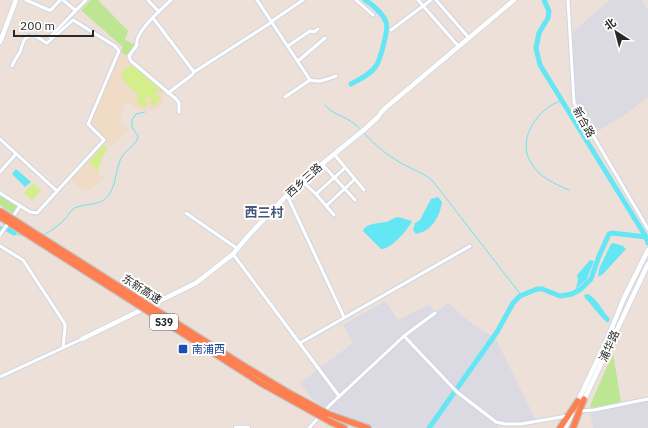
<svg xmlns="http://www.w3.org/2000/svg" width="648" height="428" viewBox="0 0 648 428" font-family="'IBM Plex Sans','Noto Sans SC',sans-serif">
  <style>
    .industrial { fill: #dbdae3 }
    .education { fill: #efdbc6 }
    .green { fill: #bce691 }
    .pitch { fill: #d4ee8c }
    .water { fill: #64e6f5 }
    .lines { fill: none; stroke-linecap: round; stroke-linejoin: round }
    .stream { stroke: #64e6f5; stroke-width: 1 }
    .river { stroke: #64e6f5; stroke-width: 5 }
    .street-casing { stroke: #ced5e2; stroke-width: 5 }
    .secondary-casing { stroke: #ced5e2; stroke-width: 6 }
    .highway-casing { stroke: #c3c3c3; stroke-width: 8 }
    .street { stroke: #fff; stroke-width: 3 }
    .secondary { stroke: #fff; stroke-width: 4.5 }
    .highway { stroke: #ff7f50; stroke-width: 5.5 }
    .street-bridge-casing { stroke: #ced5e2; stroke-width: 5; stroke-linecap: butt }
    .highway-bridge-casing { stroke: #c3c3c3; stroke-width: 8; stroke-linecap: butt }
    .street-bridge { stroke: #fff; stroke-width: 3 }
    .highway-bridge { stroke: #ff7f50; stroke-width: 5.5 }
    .transit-dot { fill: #1a4fb4; stroke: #fff; stroke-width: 1.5 }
    .labels { text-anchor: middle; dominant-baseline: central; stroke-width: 4; stroke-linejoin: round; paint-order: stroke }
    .shield { fill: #fff; stroke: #686868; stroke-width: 1 }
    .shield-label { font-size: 10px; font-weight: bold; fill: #282828 }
    .street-label { font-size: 11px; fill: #282828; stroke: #fff }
    .transit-label { font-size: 11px; fill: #164399; stroke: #fff; text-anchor: start }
    .quarter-label { font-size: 13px; font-weight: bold; fill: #46587b; stroke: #fff }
  </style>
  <rect width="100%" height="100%" fill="#ece0d8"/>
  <g class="industrial">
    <polygon points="610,0 642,0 648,9 648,97 627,113 592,135 574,103 570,34"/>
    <polygon points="385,301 398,320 430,304 435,313 448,303 470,322 496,339 536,421 499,423 497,428 376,428 327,408 314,401 300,383 353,343 343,325"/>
    <polygon points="648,399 648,428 593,428 590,411"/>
  </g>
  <g class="education">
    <polygon points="121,52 129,56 131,61 164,89 162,97 164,100 156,109 139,110 131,103 124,105 120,120 129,130 110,146 104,140 103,138 104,137 90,124"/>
    <polygon points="102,143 108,148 102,158 98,171 99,174 104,177 99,183 91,189 84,192 70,178"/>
  </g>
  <g class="green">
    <polygon points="91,0 98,0 128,31 125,40 136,45 128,56 121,52 123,47 81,10"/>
    <polygon points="0,194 19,206 13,214 0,205"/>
    <polygon points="613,353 621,402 591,408 590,406"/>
  </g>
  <g class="pitch">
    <path d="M132 63 163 91 161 93 157 89 154 96 157 94 161 98 154 106 149 102 154 96 147 99 142 98 148 104 144 108 135 101 140 96C132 89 110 73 131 66V65Z"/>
    <polygon points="104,145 108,148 102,158 98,171 89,162"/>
    <polygon points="33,183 41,190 32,201 24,193"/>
  </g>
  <g class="water">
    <polygon points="16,169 31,182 25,187 12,174"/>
    <path d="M438 197 442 202C440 216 432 231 416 234L413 230 415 223 420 220 431 199Z"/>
    <path d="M398 217 412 221C408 230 390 250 381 249L363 231C366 222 381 224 389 221 392 219 394 218 398 217Z"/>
    <polygon points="613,243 623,246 626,249 603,274 598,277 599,269 611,244"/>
    <polygon points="590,260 594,261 587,279 576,289 578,280 577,275"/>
    <path d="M588 294C598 299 602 311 610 319L608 323C599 316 593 306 585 298L584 295Z"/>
  </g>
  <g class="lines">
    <g class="stream">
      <path d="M561 101C539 107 517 138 530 161 537 176 555 184 569 190"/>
      <path d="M325 105C332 115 350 117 360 129"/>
      <path d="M364 133C375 145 387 155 401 163 411 169 422 172 432 180L521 295"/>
      <polyline points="14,233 27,237"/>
      <path d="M43 235C52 231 59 225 66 218 69 214 71 209 77 207 88 203 100 206 108 196 117 185 115 167 123 155 128 148 137 145 138 136L132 127V120L136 114 145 112"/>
    </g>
    <g class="river">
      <path d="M351 84C360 79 370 75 376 66 380 61 389 28 386 22 383 14 373 5 365 0"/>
      <polyline points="0,229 7,229 14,233"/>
      <polyline points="646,237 648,243"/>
      <polyline points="429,428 497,332 513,303 520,296 537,289 542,289 560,296 572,294 581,289 591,279 599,256 609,234 612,233 646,237 540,65 536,48 539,33 548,18 549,11 544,0"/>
    </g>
    <defs>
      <g id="street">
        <polyline points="26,0 49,10 51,10 60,0"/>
        <polyline points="63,0 75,10"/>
        <polyline points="148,0 159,12"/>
        <path d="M171 0C162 9 134 32 137 45L129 56 131 61 176 99 179 103V112"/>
        <polyline points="257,0 310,80 285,97"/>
        <polyline points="356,0 373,15"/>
        <polyline points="418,0 459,47"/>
        <polyline points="436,0 469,38"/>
        <polyline points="568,0 574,103 648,229"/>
        <polyline points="153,18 194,72"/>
        <polyline points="272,21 303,0"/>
        <polyline points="391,30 431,0"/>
        <polyline points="50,37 86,0"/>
        <polyline points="288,46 310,31 314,32 318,29"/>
        <polyline points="298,61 325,38"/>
        <path d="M310 80C320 83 327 79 336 76"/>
        <polyline points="168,93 192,75 194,72 272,22"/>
        <polyline points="0,139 57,191"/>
        <polyline points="334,154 364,190"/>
        <polyline points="322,164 355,200"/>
        <polyline points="0,172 16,154"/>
        <polyline points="302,181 316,194 334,215"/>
        <path d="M0 193 30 212 37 213 104 140 88 124 119 51 115 46 73 20 47 43C42 41 39 36 33 36 22 36 23 45 20 52 17 57 14 61 12 66"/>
        <polyline points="316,194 345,168"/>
        <polyline points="287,195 344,317"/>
        <polyline points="326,206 355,179"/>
        <polyline points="186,213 238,249"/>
        <polyline points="12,218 20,206"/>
        <polyline points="0,246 23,260 65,324 65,328 63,347"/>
        <polyline points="233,254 339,396"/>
        <polyline points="404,336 457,392 496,422 505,424 521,424 567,416"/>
        <polyline points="300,343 470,246"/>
        <polyline points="0,377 82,339"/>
        <polyline points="579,411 594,410 648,399"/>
        <polyline points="309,428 330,405 404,336 435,313"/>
      </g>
      <g id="secondary">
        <polyline points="0,42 16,0"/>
        <polyline points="82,339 196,283 233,254 249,235 287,195 322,164 365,129 378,117 383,110 514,0"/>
        <polyline points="583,402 648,264"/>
        <polyline points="577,403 606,342 624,298 648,250"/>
        <polyline points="236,428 248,428"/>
        <polyline points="565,428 572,413"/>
      </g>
      <g id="highway">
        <polyline points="328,414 368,428"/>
        <polyline points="331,422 344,428"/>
        <polyline points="560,428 578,401"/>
        <polyline points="573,428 584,399"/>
      </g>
    </defs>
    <use href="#street" class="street-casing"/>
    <use href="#secondary" class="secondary-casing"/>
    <use href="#highway" class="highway-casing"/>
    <use href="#street" class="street"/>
    <use href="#secondary" class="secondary"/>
    <use href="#highway" class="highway"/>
    <defs>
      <polyline id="street-bridge" points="0,235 9,222"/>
      <g id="highway-bridge">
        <polyline points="0,211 244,366 289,393 328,414"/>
        <polyline points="0,217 259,382 331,422"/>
      </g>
    </defs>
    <use href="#street-bridge" class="street-bridge-casing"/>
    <use href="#highway-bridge" class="highway-bridge-casing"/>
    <use href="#street-bridge" class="street-bridge"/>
    <use href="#highway-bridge" class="highway-bridge"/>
  </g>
  <rect class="transit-dot" x="178" y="344" width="10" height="10" rx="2"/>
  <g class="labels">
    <rect class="shield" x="150" y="314" width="28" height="16" rx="3"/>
    <g class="shield-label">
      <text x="164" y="322">S39</text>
    </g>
    <g class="street-label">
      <text transform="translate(584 122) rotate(61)">新合路</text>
      <text transform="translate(304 180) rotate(-42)">西乡三路</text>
      <text transform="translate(142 289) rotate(33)">东新高速</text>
      <text transform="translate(609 346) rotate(-66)">浦华路</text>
    </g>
    <g class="transit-label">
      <text x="192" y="349">南浦西</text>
    </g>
    <g class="quarter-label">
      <text x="264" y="212">西三村</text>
    </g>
  </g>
  <g transform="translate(616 32) rotate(324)" stroke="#ffffff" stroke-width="3" paint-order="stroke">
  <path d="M0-3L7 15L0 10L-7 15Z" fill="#282828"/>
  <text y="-6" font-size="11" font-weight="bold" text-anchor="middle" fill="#282828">北</text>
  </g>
  <path d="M14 30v6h79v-6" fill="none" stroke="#282828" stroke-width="2"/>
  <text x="20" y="30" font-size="12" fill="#282828" stroke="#ffffff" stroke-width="3" paint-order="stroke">200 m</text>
</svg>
